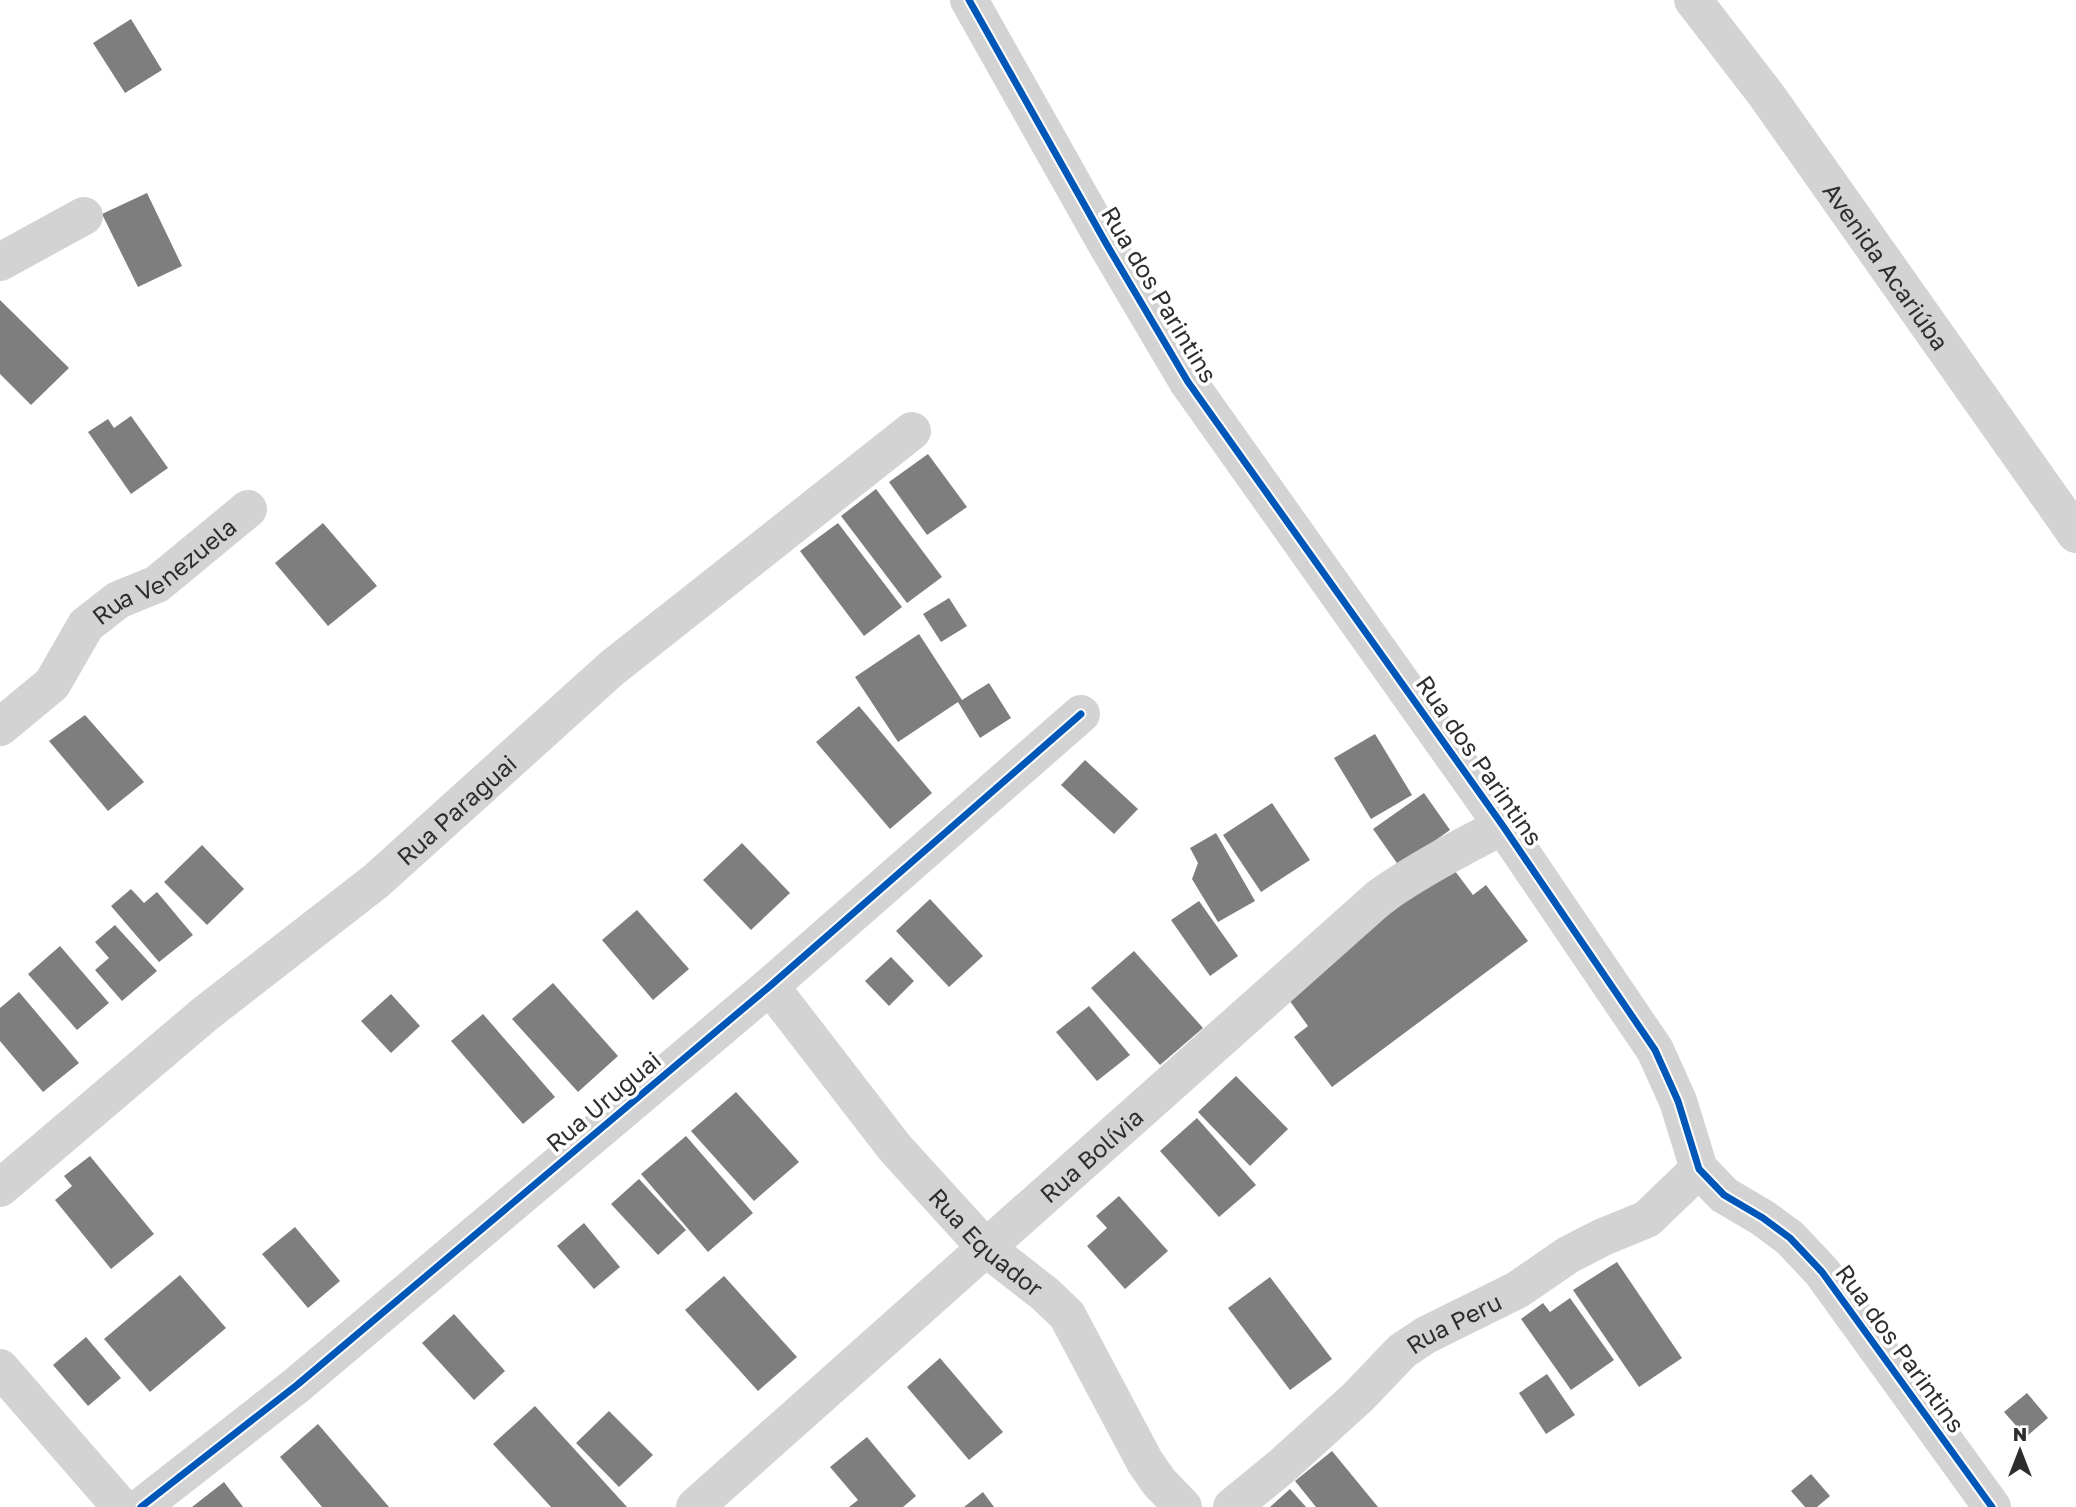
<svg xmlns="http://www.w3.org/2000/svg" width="2076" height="1507" viewBox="0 0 2076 1507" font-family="'Golos Text',sans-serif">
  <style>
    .building { fill: #7e7e7e }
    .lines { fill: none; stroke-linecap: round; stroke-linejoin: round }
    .street { stroke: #d3d3d3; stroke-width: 38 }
    .cycleway-casing { stroke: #fff; stroke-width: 11 }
    .cycleway { stroke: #0057b8; stroke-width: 7 }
    .labels { text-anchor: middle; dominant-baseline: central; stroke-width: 7; stroke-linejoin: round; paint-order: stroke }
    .street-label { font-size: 24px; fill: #2e2e2e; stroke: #fff }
  </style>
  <rect width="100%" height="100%" fill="#fff"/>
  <g class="building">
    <polygon points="131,19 162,70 125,93 93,43"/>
    <polygon points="147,193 182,266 138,287 102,214"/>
    <polygon points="0,300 69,368 31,405 0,374"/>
    <polygon points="131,416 168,468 131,494 88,432 108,419 114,428"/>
    <polygon points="928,454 967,507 927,535 889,482"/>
    <polygon points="876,489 942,577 907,603 841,516"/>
    <polygon points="323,523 377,586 328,626 275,563"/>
    <polygon points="838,523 902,607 864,636 800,551"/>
    <polygon points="949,598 967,626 941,642 923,614"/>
    <polygon points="919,634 962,700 989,683 1011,718 980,738 958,702 898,742 855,677"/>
    <polygon points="859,706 932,793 890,829 816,742"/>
    <polygon points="85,715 144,782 108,811 49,741"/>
    <polygon points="1375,734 1412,795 1371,819 1334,758"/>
    <polygon points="1085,760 1138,809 1114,834 1061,785"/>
    <polygon points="1424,793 1450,830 1399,866 1373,829"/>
    <polygon points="1272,803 1310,860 1261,892 1223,835"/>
    <polygon points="1216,833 1255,901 1218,922 1192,879 1198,863 1190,848"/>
    <polygon points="742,843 790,893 751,930 703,880"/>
    <polygon points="202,845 244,889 207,925 164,882"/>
    <polygon points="1452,867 1473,895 1486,885 1528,941 1332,1087 1294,1037 1308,1026 1284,993"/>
    <polygon points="131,889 144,903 157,892 193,935 159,962 111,906"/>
    <polygon points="930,899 983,956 949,987 896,931"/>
    <polygon points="1199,901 1238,956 1210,976 1171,920"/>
    <polygon points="637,910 689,969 653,1000 602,940"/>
    <polygon points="115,925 157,971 122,1001 95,970 109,958 95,942"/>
    <polygon points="60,946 109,1003 77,1030 28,974"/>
    <polygon points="1134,951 1203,1028 1160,1065 1091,988"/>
    <polygon points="891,957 914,981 889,1006 865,981"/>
    <polygon points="553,983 618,1056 578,1092 512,1019"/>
    <polygon points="19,992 79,1063 43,1092 0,1041 0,1008"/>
    <polygon points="391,994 420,1026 391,1053 361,1021"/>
    <polygon points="1089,1006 1130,1055 1097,1081 1056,1032"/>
    <polygon points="483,1014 555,1097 523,1124 451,1041"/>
    <polygon points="1236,1076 1288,1129 1250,1166 1198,1112"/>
    <polygon points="736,1092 799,1162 754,1201 691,1131"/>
    <polygon points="1197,1118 1256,1185 1219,1217 1160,1151"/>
    <polygon points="686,1136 753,1213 708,1252 641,1174"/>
    <polygon points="90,1156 154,1234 111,1269 55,1200 72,1186 64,1176"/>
    <polygon points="639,1179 686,1230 658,1255 611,1204"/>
    <polygon points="1119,1196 1168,1251 1125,1289 1087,1246 1107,1228 1096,1216"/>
    <polygon points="584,1223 620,1267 594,1289 557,1246"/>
    <polygon points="295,1227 340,1281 308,1308 262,1254"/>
    <polygon points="1617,1262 1682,1358 1639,1387 1573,1290"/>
    <polygon points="180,1275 226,1328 150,1392 104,1339"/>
    <polygon points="724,1276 797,1357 758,1391 685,1310"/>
    <polygon points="1270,1277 1332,1359 1290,1390 1228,1308"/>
    <polygon points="1570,1298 1614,1360 1571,1390 1521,1319 1543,1303 1550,1312"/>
    <polygon points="454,1314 505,1371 474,1400 422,1343"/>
    <polygon points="86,1337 121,1378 88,1406 53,1365"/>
    <polygon points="940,1358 1003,1432 969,1460 907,1387"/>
    <polygon points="1547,1374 1575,1415 1546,1434 1519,1393"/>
    <polygon points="2027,1393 2048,1418 2026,1437 2004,1412"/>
    <polygon points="535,1406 627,1507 551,1507 493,1444"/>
    <polygon points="609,1411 653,1455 619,1487 576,1443"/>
    <polygon points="318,1424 389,1507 322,1507 280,1457"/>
    <polygon points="867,1437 916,1496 903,1507 849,1507 858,1500 830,1467"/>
    <polygon points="1332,1451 1378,1507 1316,1507 1295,1481"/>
    <polygon points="1811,1474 1830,1496 1817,1507 1805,1507 1791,1491"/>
    <polygon points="224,1482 243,1507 192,1507"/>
    <polygon points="1290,1489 1306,1507 1270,1507"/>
    <polygon points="983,1492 994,1507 964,1507"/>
  </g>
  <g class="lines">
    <g class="street">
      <polyline points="969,0 1107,245 1188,382 1503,826 1655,1050 1678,1101 1699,1169 1724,1195 1763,1218 1790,1238 1822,1272 1992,1507"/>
      <path id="s1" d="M1693 0 1767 96 2076 534"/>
      <polyline points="0,262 84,216"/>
      <path id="s2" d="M0 727 52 684 86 625 118 600 157 584 248 509"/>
      <path id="s3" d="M770 986 895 1148 986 1248 1045 1294 1067 1315 1145 1462 1159 1482 1183 1507"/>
      <path id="s4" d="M0 1188 205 1014 376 881 612 668 912 431"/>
      <polyline points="0,1368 121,1507"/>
      <polyline points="141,1507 297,1385 770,986 1081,714"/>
      <path id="s5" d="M695 1507 1381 896C1420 869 1461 847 1503 826"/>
      <path id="s6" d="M1232 1507 1282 1466 1358 1397 1402 1351 1426 1335 1517 1290 1568 1255 1603 1237 1647 1219 1699 1169"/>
    </g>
    <defs>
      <g id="cycleway">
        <polyline points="969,0 1107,245 1188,382 1503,826 1655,1050 1678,1101 1699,1169 1724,1195 1763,1218 1790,1238 1822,1272 1992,1507"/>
        <polyline points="141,1507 297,1385 770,986 1081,714"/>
      </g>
    </defs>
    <use href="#cycleway" class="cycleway-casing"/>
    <use href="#cycleway" class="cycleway"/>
  </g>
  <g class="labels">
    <g class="street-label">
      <text stroke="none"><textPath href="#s1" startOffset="329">Avenida Acariúba</textPath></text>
      <text transform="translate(1160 294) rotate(59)">Rua dos Parintins</text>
      <text stroke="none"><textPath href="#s2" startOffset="231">Rua Venezuela</textPath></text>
      <text transform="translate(1480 760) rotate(55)">Rua dos Parintins</text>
      <text stroke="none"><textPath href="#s4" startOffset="593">Rua Paraguai</textPath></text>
      <text transform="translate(603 1101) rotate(-40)">Rua Uruguai</text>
      <text stroke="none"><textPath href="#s5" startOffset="530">Rua Bolívia</textPath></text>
      <text stroke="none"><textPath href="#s3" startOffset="336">Rua Equador</textPath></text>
      <text stroke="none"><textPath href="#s6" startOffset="290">Rua Peru</textPath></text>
      <text transform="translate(1901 1348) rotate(54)">Rua dos Parintins</text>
    </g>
  </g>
  <g transform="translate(2020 1451)" stroke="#ffffff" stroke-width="5" paint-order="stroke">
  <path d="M0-5L12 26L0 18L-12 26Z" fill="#2e2e2e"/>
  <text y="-10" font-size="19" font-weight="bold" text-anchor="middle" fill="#2e2e2e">N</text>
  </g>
</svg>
